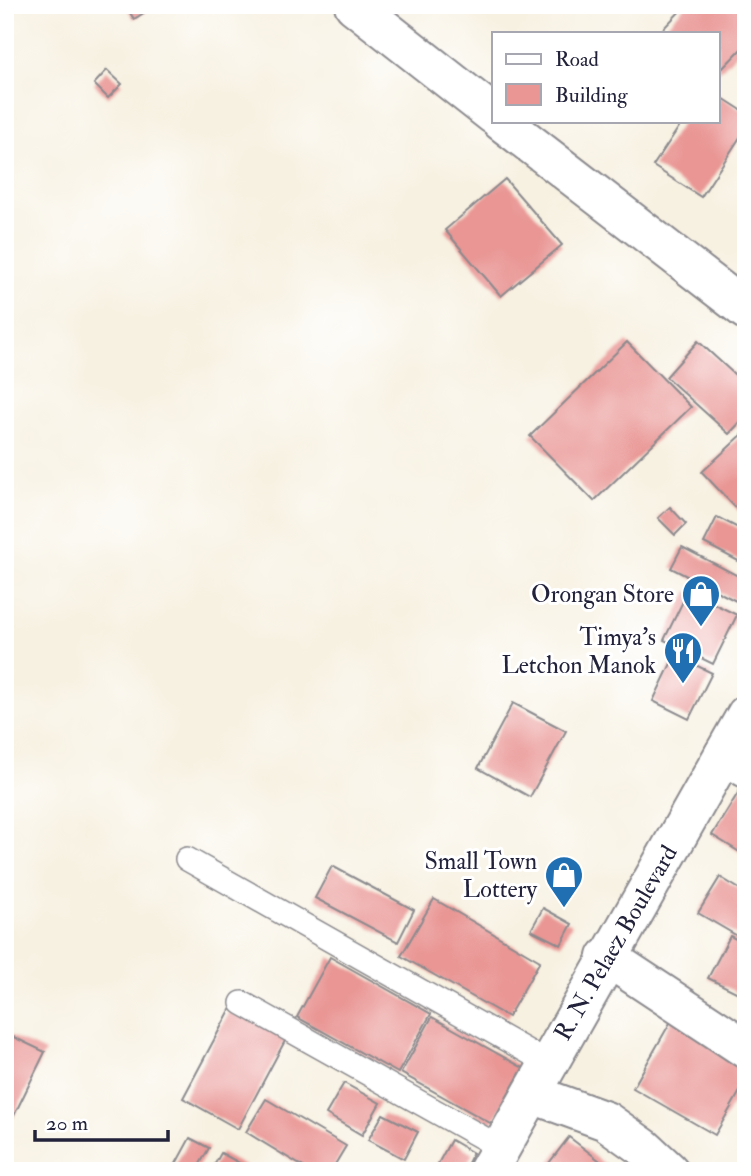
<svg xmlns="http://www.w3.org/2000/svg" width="751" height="1176" viewBox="0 0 751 1176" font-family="'IM FELL Double Pica',serif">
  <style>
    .building { fill: #e99694 }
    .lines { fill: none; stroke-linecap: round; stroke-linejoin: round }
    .service-casing { stroke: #8c8a8e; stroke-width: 26 }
    .minor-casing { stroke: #8c8a8e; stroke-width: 42 }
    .tertiary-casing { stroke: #8c8a8e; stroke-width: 42 }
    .service { stroke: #fff; stroke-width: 23 }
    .minor { stroke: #fff; stroke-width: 38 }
    .tertiary { stroke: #fff; stroke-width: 38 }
    .labels { text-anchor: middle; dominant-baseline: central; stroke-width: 6; stroke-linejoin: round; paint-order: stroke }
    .poi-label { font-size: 24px; fill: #22223b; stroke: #fff; text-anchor: end }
    .street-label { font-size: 24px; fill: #22223b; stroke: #fff }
  </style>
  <rect width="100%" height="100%" fill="#fff"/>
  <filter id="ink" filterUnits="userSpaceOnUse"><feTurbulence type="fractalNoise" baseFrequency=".0143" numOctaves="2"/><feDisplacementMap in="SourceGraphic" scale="14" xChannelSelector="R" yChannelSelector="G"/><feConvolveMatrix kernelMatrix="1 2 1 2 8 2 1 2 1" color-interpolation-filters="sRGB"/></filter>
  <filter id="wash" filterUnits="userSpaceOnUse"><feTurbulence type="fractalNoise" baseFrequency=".00686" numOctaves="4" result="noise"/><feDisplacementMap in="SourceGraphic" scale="28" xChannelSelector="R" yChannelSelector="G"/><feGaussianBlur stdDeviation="1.57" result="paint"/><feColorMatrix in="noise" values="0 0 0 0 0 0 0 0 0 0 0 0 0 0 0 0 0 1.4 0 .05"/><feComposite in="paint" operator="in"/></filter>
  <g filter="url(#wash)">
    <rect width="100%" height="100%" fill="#f7f1e1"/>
    <g id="blocks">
      <g class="building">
        <polygon points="125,5 156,5 134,19"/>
        <polygon points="686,5 746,5 746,44 718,73 718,33 659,33"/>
        <polygon points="107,70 122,84 108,98 94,84"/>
        <polygon points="718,95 746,113 746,128 701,197 653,166 683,121 718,121"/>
        <polygon points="505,179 562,245 501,296 445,230"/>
        <polygon points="698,341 746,385 746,416 729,434 666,377"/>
        <polygon points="627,342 691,407 594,501 530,436"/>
        <polygon points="746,431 746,519 702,472"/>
        <polygon points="670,507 686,524 675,535 658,518"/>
        <polygon points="717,517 746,532 746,565 704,543"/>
        <polygon points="682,547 746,580 746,606 671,568"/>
        <polygon points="688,591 737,615 713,664 664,640"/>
        <polygon points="675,655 712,673 689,719 653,701"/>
        <polygon points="513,703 566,731 530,797 478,768"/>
        <polygon points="743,785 746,787 746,856 712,835"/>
        <polygon points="332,866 414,910 398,942 315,898"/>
        <polygon points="720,877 746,893 746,941 698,913"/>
        <polygon points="434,899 540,961 508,1017 401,956"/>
        <polygon points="543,908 572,924 561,945 531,930"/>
        <polygon points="730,936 746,944 746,997 708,978"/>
        <polygon points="330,957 431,1014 398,1073 297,1017"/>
        <polygon points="231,1008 286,1039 238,1129 183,1098"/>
        <polygon points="675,1014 746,1055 746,1081 715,1135 633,1088"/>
        <polygon points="432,1017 523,1068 492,1124 401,1073"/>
        <polygon points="5,1033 45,1052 5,1134"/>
        <polygon points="344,1083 380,1103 362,1135 326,1114"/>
        <polygon points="266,1099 346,1146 331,1171 310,1171 246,1132"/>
        <polygon points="383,1114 418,1132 404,1159 368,1140"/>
        <polygon points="569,1137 613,1171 543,1171"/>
        <polygon points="190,1138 209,1148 196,1171 172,1171"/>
        <polygon points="451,1140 473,1153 464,1171 434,1171"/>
        <polygon points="221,1153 252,1170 263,1171 211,1171"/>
      </g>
    </g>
  </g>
  <g filter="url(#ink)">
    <use href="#blocks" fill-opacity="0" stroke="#8c8a8e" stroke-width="2"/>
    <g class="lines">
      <defs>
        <g id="service">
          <polyline points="187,859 548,1063"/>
          <polyline points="242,1003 501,1148"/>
        </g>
        <g id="minor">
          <polyline points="354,5 494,115"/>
          <polyline points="501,121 746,310"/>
          <polyline points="724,754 746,768"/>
          <polyline points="607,957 746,1049"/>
          <polyline points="532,1094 606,1121 644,1148 669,1171"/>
        </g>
        <polyline id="tertiary" points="488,1171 746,715"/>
      </defs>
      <use href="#service" class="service-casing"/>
      <use href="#minor" class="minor-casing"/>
      <use href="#tertiary" class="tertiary-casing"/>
      <use href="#service" class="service"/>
      <use href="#minor" class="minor"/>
      <use href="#tertiary" class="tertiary"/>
    </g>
  </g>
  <defs>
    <symbol id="shop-pin" viewBox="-11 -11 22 30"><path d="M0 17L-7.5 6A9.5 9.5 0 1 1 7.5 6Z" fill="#1f6fb2" stroke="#fff"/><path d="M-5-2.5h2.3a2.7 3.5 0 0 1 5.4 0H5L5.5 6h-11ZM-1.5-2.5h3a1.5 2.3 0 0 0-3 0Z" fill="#fff"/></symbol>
    <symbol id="restaurant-pin" viewBox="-11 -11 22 30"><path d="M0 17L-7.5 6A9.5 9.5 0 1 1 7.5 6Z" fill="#1f6fb2" stroke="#fff"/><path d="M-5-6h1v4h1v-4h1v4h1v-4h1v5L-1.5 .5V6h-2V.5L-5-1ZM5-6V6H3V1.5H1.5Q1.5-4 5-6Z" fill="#fff"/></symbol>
  </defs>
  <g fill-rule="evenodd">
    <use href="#shop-pin" x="679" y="572" width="44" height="60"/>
    <use href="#restaurant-pin" x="661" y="629" width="44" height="60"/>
    <use href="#shop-pin" x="542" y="853" width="44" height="60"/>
  </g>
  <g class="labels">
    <g class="poi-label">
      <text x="674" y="594">Orongan Store</text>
      <text x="656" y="637">Timya's<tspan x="656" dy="28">Letchon Manok</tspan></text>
      <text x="537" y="861">Small Town<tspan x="537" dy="28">Lottery</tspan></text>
    </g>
    <g class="street-label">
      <text transform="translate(616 943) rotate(-60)">R. N. Pelaez Boulevard</text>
    </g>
  </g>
  <rect width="751" height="1176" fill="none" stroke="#fff" stroke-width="28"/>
  <rect x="492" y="32" width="228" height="91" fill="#ffffff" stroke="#a7a7b1" stroke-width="2"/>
  <rect x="506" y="54" width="35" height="10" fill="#ffffff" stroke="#a7a7b1" stroke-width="2"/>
  <text x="555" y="66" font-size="21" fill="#22223b">Road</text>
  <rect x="506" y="84" width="35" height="21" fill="#e99694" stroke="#a7a7b1" stroke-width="2"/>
  <text x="555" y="102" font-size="21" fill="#22223b">Building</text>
  <path d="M35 1130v10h133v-10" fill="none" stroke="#22223b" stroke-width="3.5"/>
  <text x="46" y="1130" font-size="21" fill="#22223b" stroke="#ffffff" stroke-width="5" paint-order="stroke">20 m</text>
</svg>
